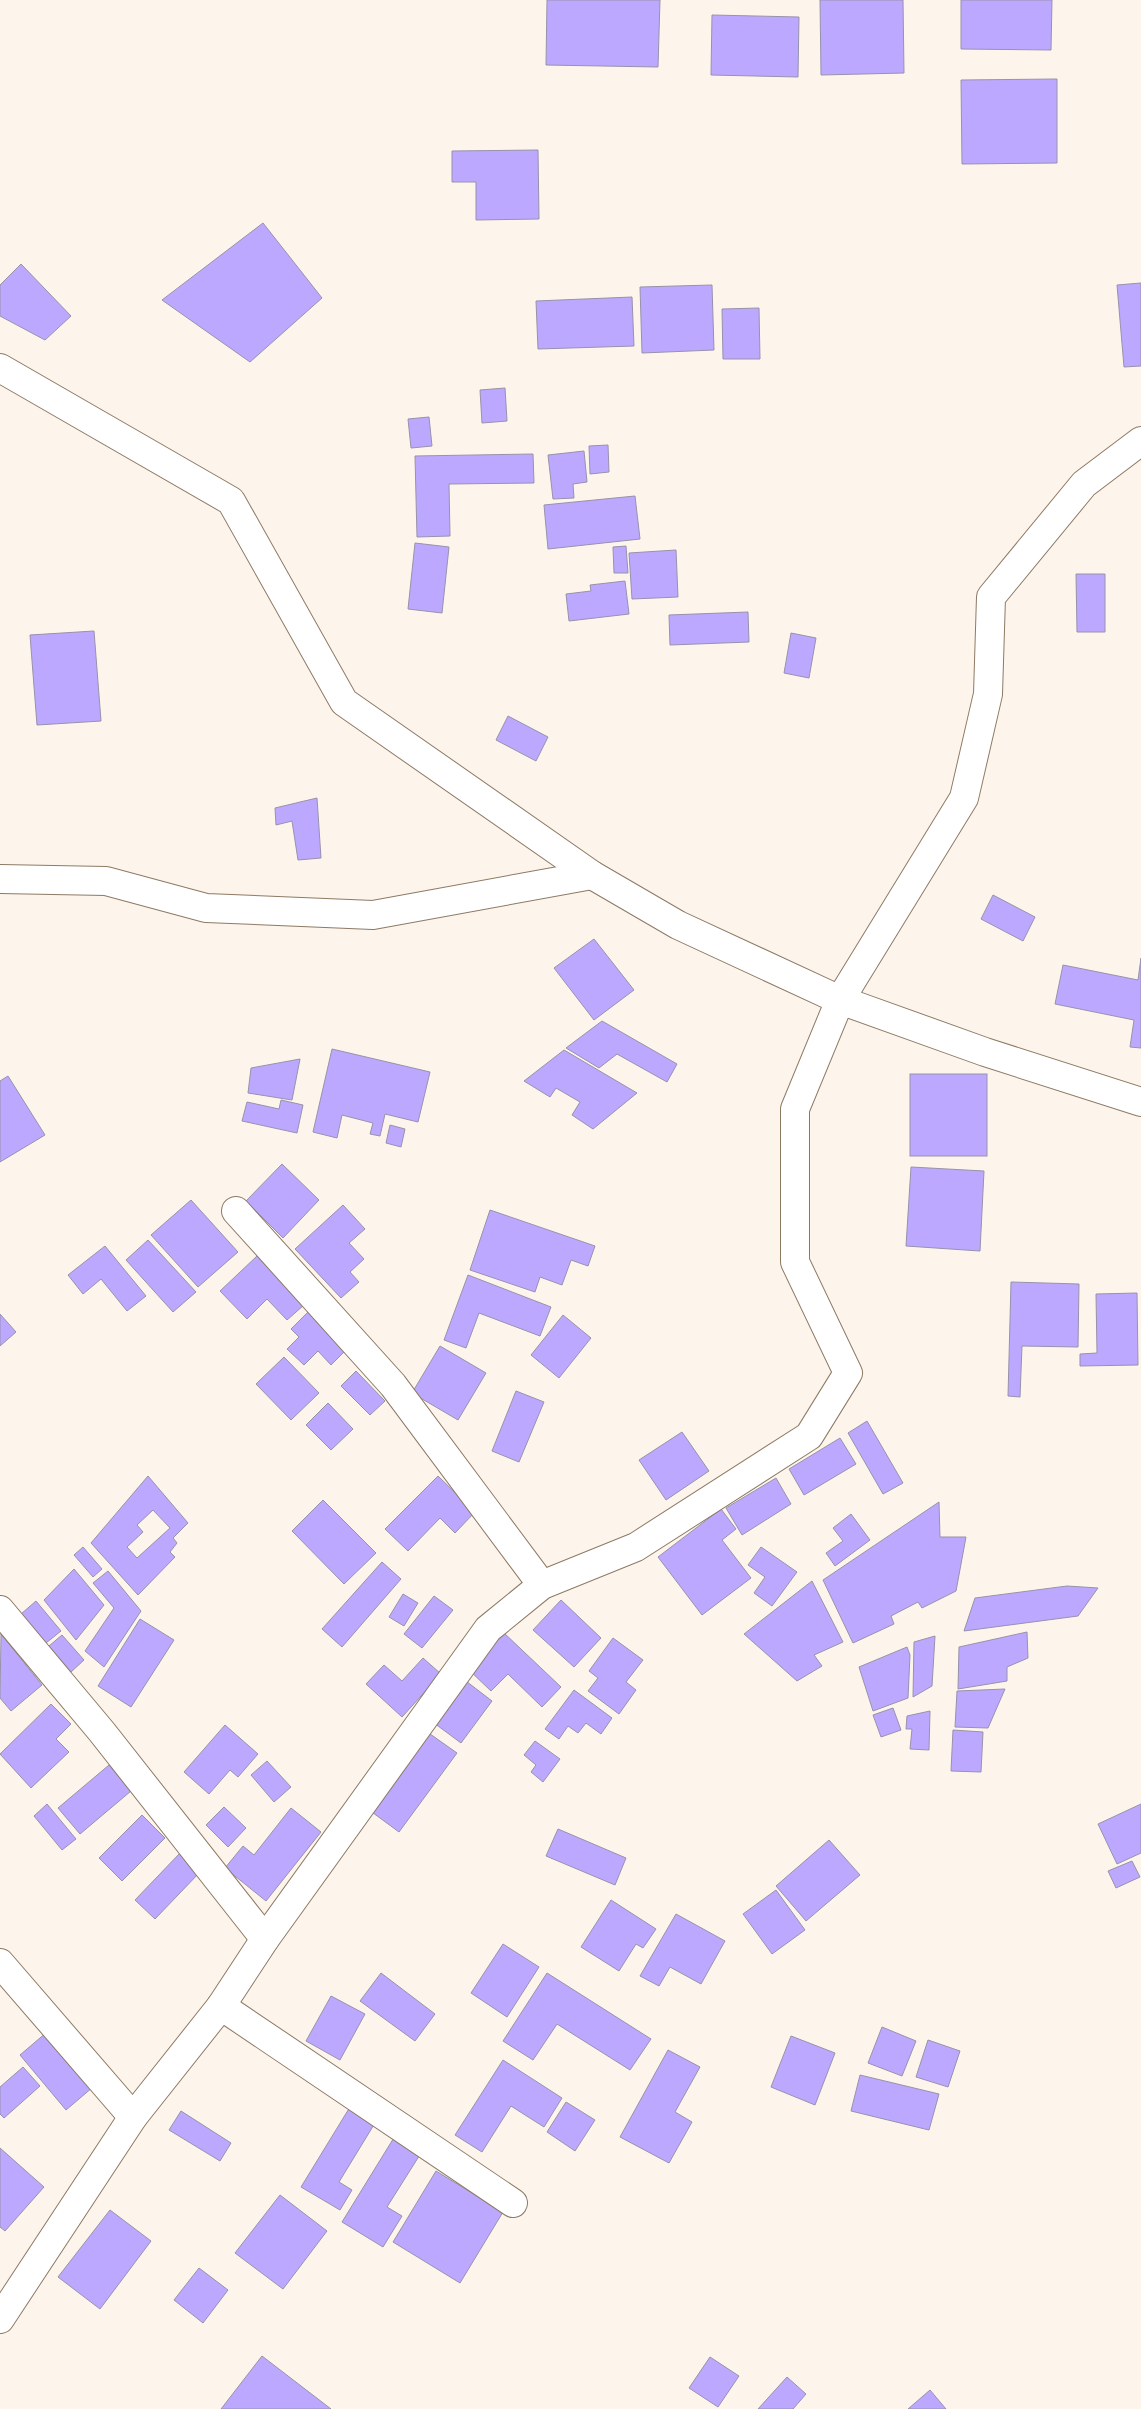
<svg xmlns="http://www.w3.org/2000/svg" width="1141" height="2409" viewBox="0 0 1141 2409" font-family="'Asap Condensed',sans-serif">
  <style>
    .building { fill: #bca9ff; stroke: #9792ac; fill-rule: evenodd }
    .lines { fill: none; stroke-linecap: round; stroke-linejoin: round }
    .minor-casing { stroke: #8d7a65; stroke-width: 30 }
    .minor { stroke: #fff; stroke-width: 28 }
  </style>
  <rect width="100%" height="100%" fill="#fdf4eb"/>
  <g class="building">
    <polygon points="547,0 660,0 658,67 546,65"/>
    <polygon points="820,0 903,0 904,73 821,75"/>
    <polygon points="961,0 1052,0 1051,50 961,49"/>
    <polygon points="712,15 799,17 798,77 711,75"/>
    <polygon points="1057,79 1057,163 962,164 961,80"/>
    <polygon points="538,150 539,219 476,220 476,182 452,182 452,151"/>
    <polygon points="263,223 322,298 250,362 162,300"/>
    <polygon points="21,264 71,316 45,340 0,316 0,285"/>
    <polygon points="1141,283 1141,366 1124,367 1117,285"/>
    <polygon points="712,285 714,350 642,353 640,287"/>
    <polygon points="632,297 634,346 538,349 536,301"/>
    <polygon points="759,308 760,359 723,359 722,309"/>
    <polygon points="505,388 507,421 482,423 480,390"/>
    <polygon points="429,417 432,446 411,448 408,419"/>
    <polygon points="608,445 609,472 590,474 589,446"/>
    <polygon points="584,451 587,482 573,484 574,498 553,499 548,455"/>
    <polygon points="533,454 534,483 449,484 450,536 417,537 415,456"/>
    <polygon points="635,496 640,539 548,549 544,505"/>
    <polygon points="415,543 449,547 442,613 408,609"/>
    <polygon points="626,546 628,573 614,573 613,547"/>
    <polygon points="676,550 678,597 632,599 629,553"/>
    <polygon points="1076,574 1105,574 1105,632 1077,632"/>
    <polygon points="625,581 629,614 569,621 566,594 591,591 590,585"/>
    <polygon points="748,612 749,642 670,645 669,615"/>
    <polygon points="94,631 101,721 37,725 30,635"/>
    <polygon points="791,633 816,638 809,678 784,673"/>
    <polygon points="508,716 548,737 536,761 496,740"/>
    <polygon points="317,798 321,858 298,860 292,821 276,825 275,808"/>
    <polygon points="993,895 1035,917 1023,941 981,919"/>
    <polygon points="594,939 634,990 594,1020 554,968"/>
    <polygon points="1141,958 1141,1048 1130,1047 1134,1020 1055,1004 1063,965 1138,980"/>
    <polygon points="602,1021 677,1064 667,1082 617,1054 599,1068 566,1048"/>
    <polygon points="332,1049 430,1072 418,1122 385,1114 380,1136 370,1134 373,1123 342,1115 337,1138 313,1132"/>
    <polygon points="564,1050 637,1093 593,1129 572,1115 580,1102 556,1088 550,1097 524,1081"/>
    <polygon points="300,1059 292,1100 248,1093 251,1068"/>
    <rect x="910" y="1074" width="77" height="82"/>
    <polygon points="8,1076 45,1135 0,1162 0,1081"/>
    <polygon points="281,1100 303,1105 297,1133 242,1121 247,1102 279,1109"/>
    <polygon points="390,1125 405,1129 401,1147 386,1143"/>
    <polygon points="282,1164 319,1200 283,1238 246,1201"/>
    <polygon points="911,1167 984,1171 980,1251 906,1246"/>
    <polygon points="191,1200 238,1252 198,1287 151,1235"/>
    <polygon points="343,1205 365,1229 349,1243 364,1259 350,1272 359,1282 341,1298 295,1249"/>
    <polygon points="490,1210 595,1246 588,1266 571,1260 562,1285 540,1277 535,1292 470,1270"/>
    <polygon points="148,1240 196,1292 173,1312 126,1260"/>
    <polygon points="105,1246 146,1296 127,1311 101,1279 83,1294 68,1275"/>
    <polygon points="257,1256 304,1305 287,1320 267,1299 247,1319 220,1291"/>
    <polygon points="468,1275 551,1307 540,1336 479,1313 466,1348 444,1340"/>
    <polygon points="1011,1282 1079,1284 1078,1347 1022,1346 1020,1397 1008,1396"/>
    <polygon points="1137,1293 1138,1365 1080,1366 1080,1354 1097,1353 1096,1294"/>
    <polygon points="308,1312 345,1351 331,1365 318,1351 304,1365 287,1349 299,1337 291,1329"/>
    <polygon points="0,1314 16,1332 0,1346"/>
    <polygon points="563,1315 591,1338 559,1378 531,1355"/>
    <polygon points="440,1346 486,1373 458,1420 412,1393"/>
    <polygon points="284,1357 319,1393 291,1420 256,1384"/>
    <polygon points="356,1371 385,1401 370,1415 341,1386"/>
    <polygon points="516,1391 544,1402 519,1462 492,1451"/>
    <polygon points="328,1403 353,1429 331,1450 306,1425"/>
    <polygon points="867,1421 903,1483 883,1494 848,1433"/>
    <polygon points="682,1432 709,1471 666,1500 639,1460"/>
    <polygon points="840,1438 856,1464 804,1495 789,1469"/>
    <path d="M148 1476 188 1523 173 1538 177 1543 170 1552 175 1557 138 1595 91 1543ZM153 1510 170 1528 137 1558 127 1547 143 1532 137 1525Z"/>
    <polygon points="438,1476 475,1512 455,1533 440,1518 408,1551 385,1529"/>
    <polygon points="776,1478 791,1504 742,1535 726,1508"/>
    <polygon points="323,1500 376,1553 344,1584 292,1531"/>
    <polygon points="939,1502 940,1537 966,1537 956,1591 922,1608 918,1602 891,1616 894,1624 853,1643 823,1580"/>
    <polygon points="721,1509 736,1529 722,1540 751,1578 702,1615 658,1557"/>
    <polygon points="851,1514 870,1540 835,1566 826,1553 843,1541 833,1528"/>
    <polygon points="83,1547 102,1569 93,1577 74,1555"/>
    <polygon points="761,1547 797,1572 772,1606 754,1593 765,1577 748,1565"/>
    <polygon points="382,1562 401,1579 342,1647 322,1629"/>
    <polygon points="74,1569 104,1605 76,1640 44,1600"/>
    <polygon points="108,1571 141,1611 104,1667 85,1651 114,1608 93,1583"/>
    <polygon points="812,1581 843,1642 814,1655 822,1666 797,1681 744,1634"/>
    <polygon points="1067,1586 1098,1588 1078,1616 964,1631 975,1598"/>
    <polygon points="403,1594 418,1603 404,1626 389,1617"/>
    <polygon points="434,1596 453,1610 422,1648 404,1634"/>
    <polygon points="561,1600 601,1638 574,1667 533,1630"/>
    <polygon points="36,1601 61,1631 46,1643 21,1614"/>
    <polygon points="140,1619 174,1640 131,1707 98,1686"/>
    <polygon points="503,1632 561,1687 542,1707 508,1674 491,1691 468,1669"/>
    <polygon points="1027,1632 1028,1658 1007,1667 1007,1681 958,1689 959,1647"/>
    <polygon points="1,1634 42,1685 11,1711 0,1698"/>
    <polygon points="62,1635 84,1660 71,1672 49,1646"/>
    <polygon points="935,1636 932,1686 913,1697 914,1642"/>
    <polygon points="613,1638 643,1660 626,1682 636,1690 619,1714 588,1691 598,1678 589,1671"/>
    <polygon points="907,1647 910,1655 908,1698 873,1711 859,1667"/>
    <polygon points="423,1658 441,1674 402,1717 366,1684 384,1665 402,1681"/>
    <polygon points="462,1678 492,1701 461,1743 430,1720"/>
    <polygon points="1005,1689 988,1728 955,1727 957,1691"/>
    <polygon points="574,1690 612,1718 601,1734 586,1723 578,1733 568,1726 559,1739 545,1729"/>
    <polygon points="51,1704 71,1724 56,1739 69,1752 31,1788 0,1754"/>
    <polygon points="893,1708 901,1730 881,1737 873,1715"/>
    <polygon points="930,1711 929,1750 910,1749 912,1729 906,1729 907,1716"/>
    <polygon points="225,1725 258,1754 238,1777 230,1770 209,1794 184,1772"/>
    <polygon points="423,1729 457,1753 399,1832 365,1807"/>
    <polygon points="953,1730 983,1732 981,1772 951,1771"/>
    <polygon points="535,1741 560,1759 543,1782 531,1772 536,1765 524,1755"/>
    <polygon points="267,1761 291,1787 274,1802 251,1775"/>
    <polygon points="109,1765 131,1791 80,1834 58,1808"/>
    <polygon points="47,1804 76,1839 62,1850 34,1816"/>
    <polygon points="1141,1804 1141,1853 1117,1864 1098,1824"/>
    <polygon points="224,1807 246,1828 228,1847 206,1825"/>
    <polygon points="291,1808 321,1832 266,1901 225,1868 243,1846 254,1855"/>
    <polygon points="142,1815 165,1838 122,1881 99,1858"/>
    <polygon points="558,1829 626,1858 615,1885 546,1856"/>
    <polygon points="829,1840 860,1875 806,1921 776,1886"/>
    <polygon points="181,1852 201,1871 155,1919 135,1900"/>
    <polygon points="1132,1861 1140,1877 1116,1888 1108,1871"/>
    <polygon points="776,1890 805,1930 772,1954 743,1914"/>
    <polygon points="611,1900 656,1929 643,1948 636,1944 619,1971 581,1947"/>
    <polygon points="676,1914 725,1941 701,1984 670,1967 659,1986 640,1976"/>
    <polygon points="503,1944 539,1967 507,2017 471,1993"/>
    <polygon points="381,1973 435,2014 415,2041 360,2001"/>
    <polygon points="547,1973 651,2039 630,2070 557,2024 533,2060 503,2041"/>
    <polygon points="331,1996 365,2014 340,2060 306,2041"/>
    <polygon points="882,2027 916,2041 902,2076 868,2063"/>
    <polygon points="47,2032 93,2087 66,2110 20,2055"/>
    <polygon points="791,2036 835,2053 815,2105 771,2087"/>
    <polygon points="928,2040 960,2051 948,2087 916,2077"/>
    <polygon points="668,2050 700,2067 675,2112 692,2122 669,2163 620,2137"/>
    <polygon points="503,2060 562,2098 544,2127 511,2106 482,2152 455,2135"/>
    <polygon points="23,2067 40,2086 4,2118 0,2114 0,2087"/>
    <polygon points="860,2075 939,2094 929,2130 851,2111"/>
    <polygon points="566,2102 595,2120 575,2151 547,2132"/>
    <polygon points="350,2107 375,2123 339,2182 352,2190 340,2210 301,2187"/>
    <polygon points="181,2111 231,2143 220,2161 169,2130"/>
    <polygon points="395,2136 421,2153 387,2207 402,2216 383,2247 342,2222"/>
    <polygon points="0,2148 44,2187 5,2231 0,2227"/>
    <polygon points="436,2171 503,2212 460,2283 393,2242"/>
    <polygon points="280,2195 327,2231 283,2289 235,2253"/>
    <polygon points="110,2210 151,2241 100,2309 58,2277"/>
    <polygon points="199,2268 228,2290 203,2323 174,2300"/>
    <polygon points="262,2356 331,2409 221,2409"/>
    <polygon points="710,2357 739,2376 718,2407 689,2388"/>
    <polygon points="787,2377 806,2394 793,2409 758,2409"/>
    <polygon points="930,2390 946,2409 908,2409"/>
  </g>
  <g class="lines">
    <defs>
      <g id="minor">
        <polyline points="0,368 231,501 344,702 592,875 678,925 840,1000 985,1052 1141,1102"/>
        <polyline points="0,879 106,881 206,908 373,915 592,875"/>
        <polyline points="236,1211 393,1385 542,1585"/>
        <polyline points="0,1610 102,1732 265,1939"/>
        <polyline points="0,1963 133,2117"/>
        <polyline points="221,2006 513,2203"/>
        <polyline points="0,2319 133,2117 221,2006 265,1939 488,1629 542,1585 636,1547 809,1436 848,1373 795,1262 795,1109 840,1000 964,798 988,694 991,597 1084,484 1141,441"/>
      </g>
    </defs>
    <use href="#minor" class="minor-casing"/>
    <use href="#minor" class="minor"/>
  </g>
</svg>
